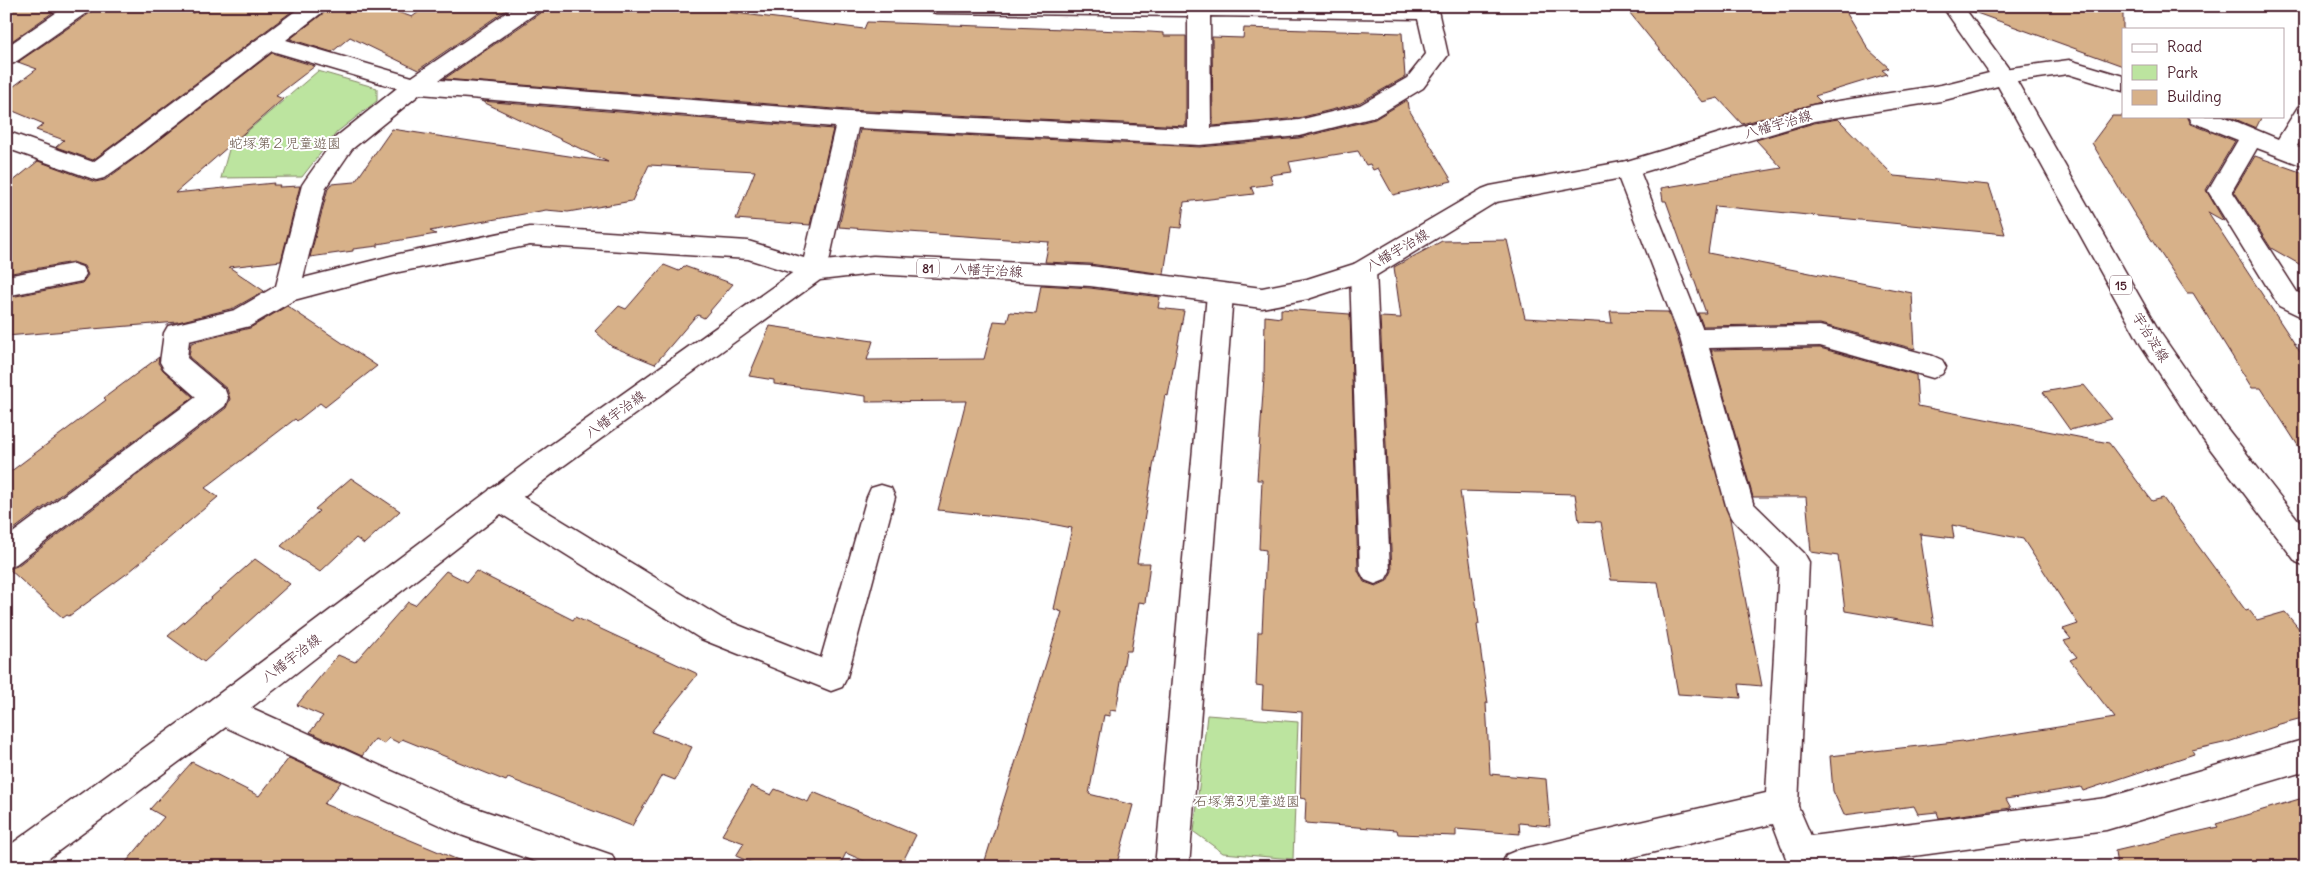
<svg xmlns="http://www.w3.org/2000/svg" width="2312" height="873" viewBox="0 0 2312 873" font-family="Delius,'Klee One',sans-serif">
  <style>
    .green { fill: #bce49f; stroke: #838265 }
    .building { fill: #d7b189; stroke: #4a1f2b }
    .lines { fill: none; stroke-linecap: round; stroke-linejoin: round }
    .street-casing { stroke: #4a1f2b; stroke-width: 3 }
    .primary-casing { stroke: #4a1f2b; stroke-width: 3 }
    .street { fill: #fff; fill-rule: evenodd }
    .primary { fill: #fff; fill-rule: evenodd }
    .labels { text-anchor: middle; dominant-baseline: central; stroke-width: 4; stroke-linejoin: round; paint-order: stroke }
    .shield { fill: #fff; stroke: #80626b; stroke-width: 1 }
    .shield-label { font-size: 12px; font-weight: bold; fill: #4a1f2b }
    .street-label { font-size: 14px; fill: #4a1f2b; stroke: #fff }
    .park-label { font-size: 14px; fill: #6c5a4e; stroke: #fff }
  </style>
  <rect width="100%" height="100%" fill="#fff"/>
  <filter id="ink" filterUnits="userSpaceOnUse"><feTurbulence type="fractalNoise" baseFrequency=".02" numOctaves="2"/><feDisplacementMap in="SourceGraphic" scale="10" xChannelSelector="R" yChannelSelector="G"/><feConvolveMatrix kernelMatrix="1 2 1 2 8 2 1 2 1" color-interpolation-filters="sRGB"/></filter>
  <g filter="url(#ink)">
    <g class="green">
      <polygon points="318,71 377,88 377,101 337,132 302,177 221,178 230,146"/>
      <polygon points="1207,715 1298,722 1293,859 1223,853 1194,832"/>
    </g>
    <g class="building">
      <polygon points="6,6 62,6 6,45"/>
      <polygon points="93,6 174,6 193,13 202,6 299,6 93,160 56,147 64,140 36,130 44,124 6,108 6,92 37,69 18,62 90,13"/>
      <polygon points="328,6 389,6 386,8 412,17 427,6 512,6 418,70 350,37 332,52 290,39 325,12"/>
      <polygon points="543,6 679,6 864,29 867,22 1150,32 1164,33 1164,36 1186,36 1186,126 848,110 444,79 540,13"/>
      <polygon points="1843,6 1869,50 1889,68 1882,70 1887,74 1815,96 1821,102 1742,124 1718,98 1702,102 1625,7"/>
      <polygon points="1972,6 2123,6 2123,66 1971,11"/>
      <polygon points="1244,28 1402,33 1405,77 1359,103 1299,118 1213,126 1212,37 1243,38"/>
      <polygon points="272,53 315,66 276,96 283,99 175,193 274,183 273,185 280,185 279,187 300,186 281,261 229,267 264,291 234,308 178,322 6,336 6,298 82,283 88,275 84,266 73,262 6,274 6,187 38,161 95,182 105,180 145,151"/>
      <polygon points="1407,100 1408,108 1452,181 1393,195 1378,168 1373,170 1370,164 1366,165 1358,151 1289,162 1292,172 1270,175 1273,184 1251,187 1254,194 1184,202 1181,228 1171,227 1164,274 1090,264 1045,262 1049,242 839,227 860,130 1200,147 1299,138 1375,119"/>
      <polygon points="481,101 833,129 810,225 736,219 755,171 649,165 632,201 568,212 546,210 430,231 436,234 378,244 378,246 353,249 353,251 310,257 328,188 331,184 355,182 392,129 608,162"/>
      <polygon points="2112,116 2187,116 2191,124 2235,141 2206,190 2224,221 2208,212 2306,361 2306,458 2261,388 2252,388 2193,293 2187,293 2133,212 2092,143"/>
      <polygon points="2228,116 2262,116 2256,128"/>
      <polygon points="1838,119 1894,176 1989,185 2005,234 1715,206 1708,253 1912,293 1915,349 1820,324 1703,326 1698,313 1706,313 1666,201 1663,201 1661,188 1782,168 1756,140 1814,123"/>
      <polygon points="2255,156 2306,174 2306,268 2271,248 2234,191"/>
      <polygon points="1507,240 1525,318 1612,323 1610,311 1668,312 1678,339 1730,519 1762,686 1739,684 1741,698 1678,694 1658,582 1611,580 1601,522 1579,521 1575,494 1460,491 1479,624 1477,625 1488,703 1486,703 1490,774 1546,779 1550,826 1519,823 1520,834 1456,829 1456,836 1398,834 1397,830 1305,823 1306,799 1300,798 1302,712 1262,709 1263,686 1256,685 1258,632 1262,632 1266,550 1259,549 1262,480 1257,480 1264,378 1265,316 1281,318 1281,309 1350,314 1358,571 1364,582 1376,586 1387,581 1392,571 1380,317 1401,318 1394,267 1442,241"/>
      <polygon points="664,265 679,271 684,266 733,284 704,318 698,315 694,318 655,364 611,346 595,331 619,306 626,309"/>
      <polygon points="1041,285 1090,288 1160,297 1158,308 1184,311 1168,396 1165,395 1137,563 1150,563 1145,603 1139,602 1131,651 1126,651 1116,711 1110,710 1110,716 1104,715 1089,794 1133,805 1116,867 983,867 1062,612 1054,609 1072,528 1026,519 938,510 966,401 866,402 866,396 774,384 774,380 749,376 770,326 873,341 867,360 984,359 994,321 1007,322 1010,312 1036,314"/>
      <polygon points="287,306 377,366 325,407 320,403 297,421 295,419 205,488 218,497 129,572 69,616 67,615 63,618 9,569 17,566 226,408 230,399 227,389 189,357 191,343 250,328"/>
      <polygon points="1820,348 1916,375 1918,406 2109,443 2152,501 2163,498 2246,611 2249,610 2257,620 2285,612 2306,637 2306,717 2276,725 2277,726 2228,742 2192,750 2194,754 2083,791 2081,787 2006,799 2011,808 1939,818 1937,812 1918,814 1914,806 1844,815 1833,791 1830,756 1963,741 1964,742 2115,718 2070,660 2077,657 2064,641 2071,639 2063,629 2078,624 2023,539 1952,525 1954,538 1920,534 1934,626 1845,611 1838,556 1811,552 1806,497 1753,497 1711,350"/>
      <polygon points="159,357 158,363 163,370 193,397 6,535 6,475 106,400 104,398"/>
      <polygon points="2084,385 2112,419 2070,430 2043,392"/>
      <polygon points="351,478 400,511 364,544 356,538 320,572 281,546 319,511 315,509"/>
      <polygon points="255,559 290,584 204,662 168,636"/>
      <polygon points="446,571 467,582 476,571 573,620 575,617 698,674 651,732 692,747 675,780 662,775 632,826 508,778 506,781 402,739 399,743 389,738 384,744 375,739 362,756 310,732 323,716 297,705 338,655 355,662 408,602 415,605"/>
      <polygon points="289,758 341,782 324,804 475,867 122,867 164,817 150,809 192,762 259,796"/>
      <polygon points="751,786 771,795 775,789 808,802 813,792 916,835 900,867 878,867 846,853 839,867 761,867 736,856 744,843 722,835"/>
      <polygon points="2306,797 2306,867 2117,867 2115,851 2218,827 2216,824"/>
    </g>
    <g class="lines">
      <defs>
        <g id="street">
          <polygon points="66,6 91,6 89,11 14,63 6,65 6,47"/>
          <path d="M302 6H326L324 11 286 40 412 77 516 6H541L539 11 439 80 848 112 1188 128V16L936 13 928 11 926 6H1437L1448 55 1423 88 1375 117 1299 136 1200 145 858 128 827 271 823 278 814 280 748 259 530 245 399 272 294 300 250 326 189 341 187 358 225 390 228 398 225 406 16 564 6 568V538L196 397 164 369 160 362 164 333 168 326 235 310 276 286 302 185 306 179 336 137 397 88 272 51 144 150 104 178 96 180 6 148V131L93 162ZM1210 16 1418 19 1426 54 1407 78 1360 105 1299 120 1211 128ZM420 94 835 127 804 258 748 241 530 227 399 254 303 278 326 187 352 149Z"/>
          <polygon points="2069,60 2123,76 2123,91 2068,74 2003,83 1995,81 1992,76 1995,71 2003,69"/>
          <polygon points="2306,105 2306,132 2297,146 2306,150 2306,167 2257,148 2232,191 2297,292 2306,297 2306,319 2279,306 2208,191 2238,140 2192,122 2189,116 2223,116 2278,139 2298,107"/>
          <polygon points="1627,161 1635,163 1639,169 1702,328 1820,326 1933,356 1942,360 1946,367 1942,374 1933,378 1820,346 1709,348 1753,503 1804,553 1809,562 1798,806 1811,836 2106,798 2306,739 2306,771 2106,830 1832,867 1789,866 1773,824 1591,867 1501,867 1506,855 1518,850 1766,793 1779,567 1731,518 1727,509 1680,338 1615,169 1619,163"/>
          <polygon points="1363,262 1372,264 1376,271 1390,571 1385,580 1375,584 1365,580 1360,571 1350,271 1354,264"/>
          <polygon points="73,264 82,267 86,274 82,281 6,296 6,276"/>
          <polygon points="1220,284 1229,287 1233,294 1189,867 1155,867 1207,294 1211,287"/>
          <polygon points="881,485 891,488 895,497 847,677 842,687 831,691 701,639 490,507 486,498 490,489 500,486 510,489 723,619 821,658 867,497 871,488"/>
          <polygon points="223,695 465,804 612,855 617,867 551,867 461,835 212,721 207,710 212,699"/>
        </g>
        <polygon id="primary" points="1942,6 1963,6 2014,76 2159,331 2222,422 2306,530 2306,566 2296,562 2202,438 2141,345 1998,86 1941,101 1814,121 1627,177 1496,202 1372,278 1308,299 1262,308 1090,286 873,274 820,280 555,472 234,721 37,867 6,867 6,848 212,699 535,456 805,264 814,262 873,256 1090,266 1262,288 1307,279 1354,264 1482,189 1490,186 1627,161 1813,105 1941,85 1989,73"/>
      </defs>
      <use href="#street" class="street-casing"/>
      <use href="#primary" class="primary-casing"/>
      <use href="#street" class="street"/>
      <use href="#primary" class="primary"/>
    </g>
  </g>
  <g class="labels">
    <g class="shield">
      <rect x="917" y="258.5" width="22" height="19" rx="4"/>
      <rect x="2110" y="275.5" width="22" height="19" rx="4"/>
    </g>
    <g class="shield-label">
      <text x="928" y="268">81</text>
      <text x="2121" y="285">15</text>
    </g>
    <g class="street-label">
      <text transform="translate(1778 124) rotate(-16)">八幡宇治線</text>
      <text transform="translate(1397 250) rotate(-30)">八幡宇治線</text>
      <text transform="translate(988 270) rotate(3)">八幡宇治線</text>
      <text transform="translate(2151 337) rotate(58)">宇治淀線</text>
      <text transform="translate(615 414) rotate(-36)">八幡宇治線</text>
      <text transform="translate(291 658) rotate(-37)">八幡宇治線</text>
    </g>
    <g class="park-label">
      <text x="285" y="143">蛇塚第２児童遊園</text>
      <text x="1247" y="801">石塚第3児童遊園</text>
    </g>
  </g>
  <rect width="2312" height="873" fill="none" stroke="#fff" stroke-width="25"/>
  <rect x="12" y="12" width="2287" height="848" fill="none" stroke="#4a1f2b" stroke-width="2" filter="url(#ink)"/>
  <rect x="2122" y="28" width="162" height="90" fill="#ffffff" stroke="#b7a5aa"/>
  <rect x="2132" y="44" width="25" height="8" fill="#ffffff" stroke="#b7a5aa"/>
  <text x="2167" y="52" font-size="15" fill="#4a1f2b">Road</text>
  <rect x="2132" y="65" width="25" height="15" fill="#bce49f" stroke="#b7a5aa"/>
  <text x="2167" y="78" font-size="15" fill="#4a1f2b">Park</text>
  <rect x="2132" y="90" width="25" height="15" fill="#d7b189" stroke="#b7a5aa"/>
  <text x="2167" y="102" font-size="15" fill="#4a1f2b">Building</text>
</svg>
